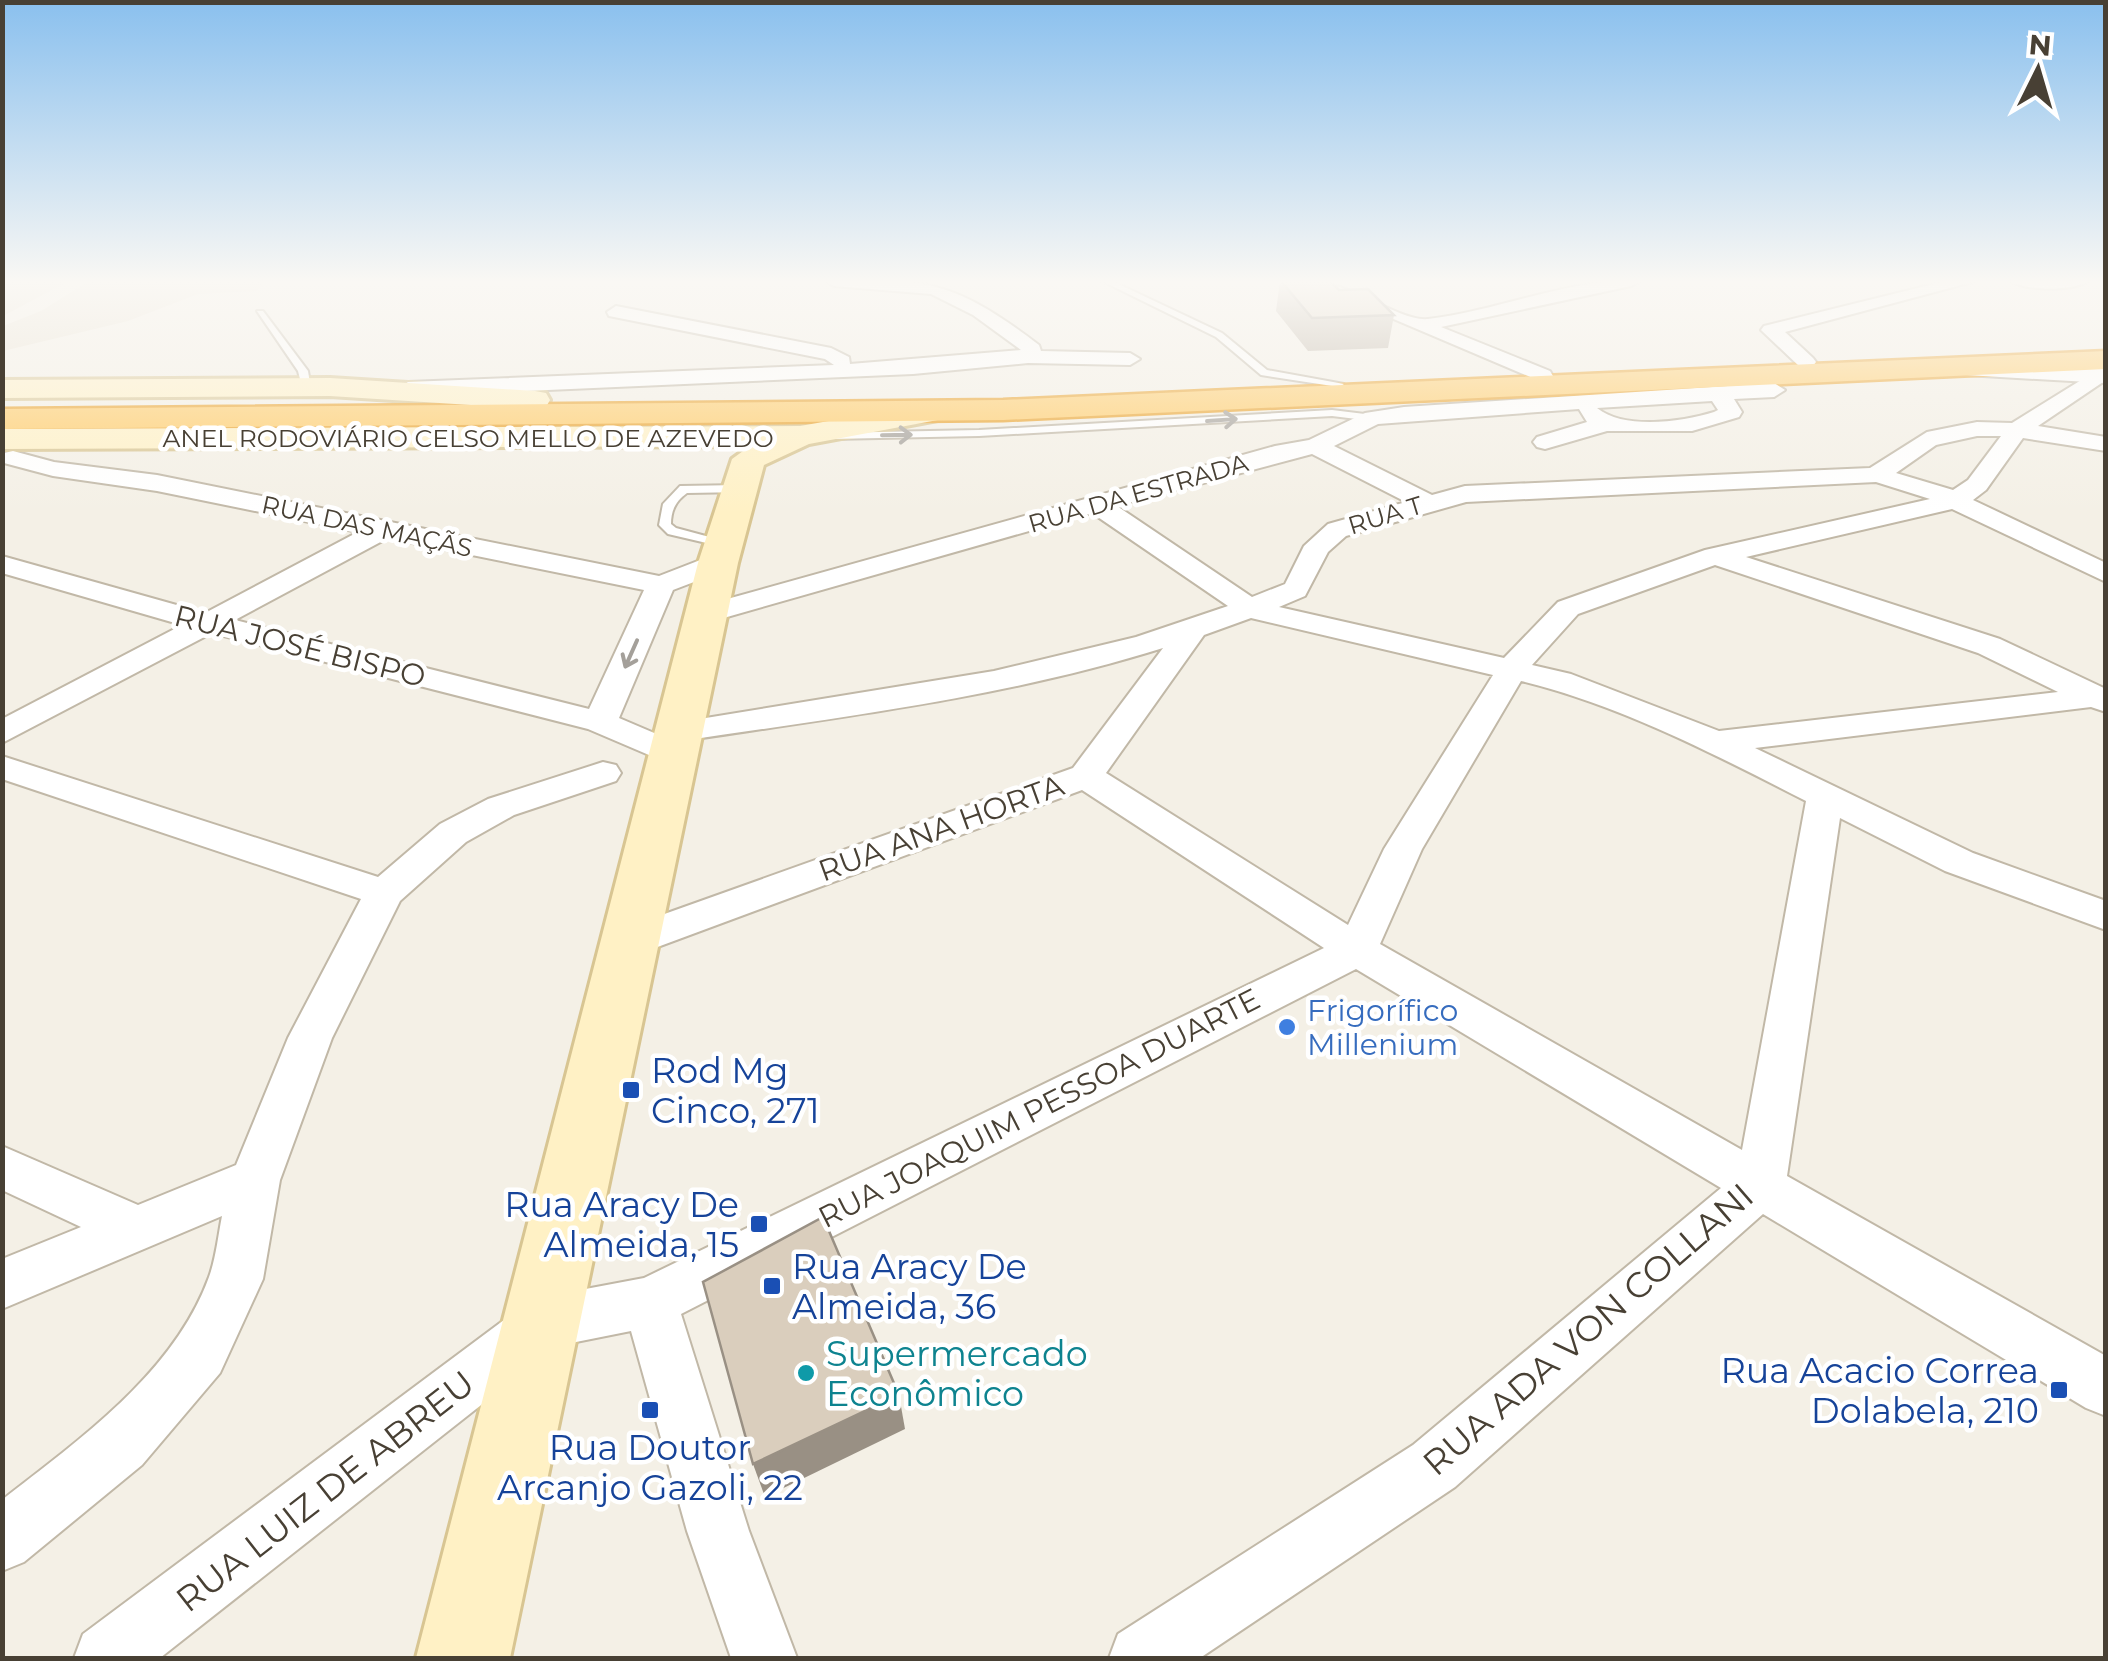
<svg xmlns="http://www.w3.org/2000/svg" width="2108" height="1661" viewBox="0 0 2108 1661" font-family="Montserrat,sans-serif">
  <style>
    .residential { fill: #e9e2d3 }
    .green { fill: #cfecab }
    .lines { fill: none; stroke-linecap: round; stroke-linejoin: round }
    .service-casing { stroke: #c1b8a7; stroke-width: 4 }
    .minor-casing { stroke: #c1b8a7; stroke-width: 4 }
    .tertiary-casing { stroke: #c1b8a7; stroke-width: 4 }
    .secondary-casing { stroke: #d8c592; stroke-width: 6 }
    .motorway-casing { stroke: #eaa22a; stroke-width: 5 }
    .service { fill: #fff; fill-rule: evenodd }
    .minor { fill: #fff; fill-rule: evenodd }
    .tertiary { fill: #fff; fill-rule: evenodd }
    .secondary { fill: #fff1c5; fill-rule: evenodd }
    .motorway { fill: #ffcb66; fill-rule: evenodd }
    .wall { fill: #bbb1a3 }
    .shaded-wall { fill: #999084 }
    .building { fill: #dacebd; stroke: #999084; stroke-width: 2.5 }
    .oneway { stroke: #a4a09a }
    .shop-dot { fill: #3f7fe0; stroke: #fff; stroke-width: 4 }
    .transit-dot { fill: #1a4fb4; stroke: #fff; stroke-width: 4 }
    .culture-dot { fill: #0f9aa8; stroke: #fff; stroke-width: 4 }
    .labels { text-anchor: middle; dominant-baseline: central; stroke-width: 9; stroke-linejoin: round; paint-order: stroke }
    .far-street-label { font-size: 25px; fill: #484034; stroke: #fff }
    .street-label { font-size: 30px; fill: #484034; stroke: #fff }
    .shop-label { font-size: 30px; fill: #366cbe; stroke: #fff; text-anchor: start }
    .near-transit-label { font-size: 35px; fill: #164399; stroke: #fff; text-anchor: start }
    .near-street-label { font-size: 35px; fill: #484034; stroke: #fff }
    .near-culture-label { font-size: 35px; fill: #0d838f; stroke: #fff; text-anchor: start }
  </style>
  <rect width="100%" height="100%" fill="#f4f0e6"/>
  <g class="residential">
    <polygon points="3,281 69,281 3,316"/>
    <polygon points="89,281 266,281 256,291 198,294 128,321 3,351 3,326 41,311"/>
  </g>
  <polygon class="green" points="634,420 682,427 3,432 2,423"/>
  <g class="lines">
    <defs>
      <g id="service">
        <polygon points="1102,281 1112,281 1222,333 1267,370 1344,384 1339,387 1261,375 1216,337"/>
        <polygon points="257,311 263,311 308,371 311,389 302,387 298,371"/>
        <polygon points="1332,410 1373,415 1378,418 1373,421 1332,416 979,436 830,439 825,436 830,433 979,430"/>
        <path d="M740 485 744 486V492L687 493C676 501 671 510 671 524L676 528 728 542V548L668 534 659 525 663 504 680 486Z"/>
      </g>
      <g id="minor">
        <path d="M825 281C928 277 956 282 1039 345L1041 351 1130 353 1140 359 1130 365 1028 363 913 374 408 396 397 389 408 382 834 365 825 359 609 316 607 312 616 306 831 348 849 357 850 364 1021 350 973 315 931 294 834 286Z"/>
        <path d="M1304 281C1348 279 1399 322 1428 319 1499 311 1568 278 1640 281L1631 286 1441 327 1550 371 1553 376 1550 381 1542 382Z"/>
        <polygon points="1946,281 1976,281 1785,332 1813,358 1816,362 1813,366 1799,366 1761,330 1764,326"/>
        <path d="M2011 281H2088C2074 291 2025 291 2011 281Z"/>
        <path d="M2099 369 2106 370V380L2038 426 2106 437V451L2023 438 1986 490 1973 500 2106 563V582L1952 509 1746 557 2000 639 2106 689V712L2091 707 1755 748 1973 853 2106 901V930L1945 871 1840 818 1787 1176 2106 1356V1416L2086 1408 1763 1214 1455 1487 1200 1658H1109L1118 1634 1413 1445 1721 1188 1356 969 681 1314 749 1531 797 1658H731L687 1531 631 1331 556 1346 160 1658H74L83 1634 524 1305 543 1297 644 1278 1324 948 1082 790 644 952 629 957 614 952 608 942 614 932 1073 768 1163 648C1007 697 842 717 681 741L669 738 664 731 669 724 994 671 1136 637 1228 606 1092 513 706 623 695 620 691 614 695 608 1275 446 1309 440 1365 413 1404 407 1774 383 1785 390 1774 397 1734 399 1742 412 1739 417 1692 431H1607L1545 449 1537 447 1533 442 1537 437 1587 422 1579 409 1378 424 1334 446 1432 495 1465 486 1870 468 1927 432 1977 422 2012 423ZM1712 401 1718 410 1714 412C1682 422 1624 430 1597 408ZM1977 436H2001L1968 480 1953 490 1896 473 1936 445ZM1312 454 1406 502 1328 524 1304 546 1285 584 1252 597 1117 506ZM1876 482 1930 499 1705 550 1558 602 1504 658 1279 607 1305 596 1328 552 1346 536 1466 502ZM1715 565 1978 653 2058 692 1719 731 1571 674 1532 665 1578 614ZM1251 618 1493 675 1384 849 1348 925 1106 773 1204 635ZM1521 681C1620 705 1716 755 1806 801L1742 1150 1380 944 1422 849Z"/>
        <path d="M13 451 54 462 157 475 659 576 708 557H728L732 563 728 569 673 590 619 718 687 747 692 754 687 761 675 764 663 761 588 729 212 633 2 743V719L182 625 2 573V556L205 613 358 532 157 491 53 476 4 463V453ZM388 538 644 590 589 709 235 620Z"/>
        <path d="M2 756 378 877 440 824 488 799 603 762 616 765 621 773 616 781 514 815 466 842 400 901 332 1038 280 1180 263 1279 220 1373 142 1465 24 1562 2 1571V1500C80 1439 174 1373 209 1277 216 1258 218 1236 222 1216L2 1309V1259L81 1227 2 1190V1146L138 1205 236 1165 288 1038 361 899 2 779Z"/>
      </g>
      <polygon id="tertiary" points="1975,361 2106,367 2106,383 1966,375 1962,369"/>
      <g id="secondary">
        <polygon points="330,378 535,391 546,393 550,400 546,407 535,409 330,396 2,398 2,380"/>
        <polygon points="932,403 943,405 948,412 943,419 809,444 764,465 738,563 510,1658 416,1658 698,563 732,459 750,446 2,449 2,429 800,426"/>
      </g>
      <polygon id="motorway" points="2106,351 2106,369 1003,420 2,429 2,409 1003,400"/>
    </defs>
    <use href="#service" class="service-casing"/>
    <use href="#minor" class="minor-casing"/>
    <use href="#tertiary" class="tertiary-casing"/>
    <use href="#secondary" class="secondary-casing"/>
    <use href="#motorway" class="motorway-casing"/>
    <use href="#service" class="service"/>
    <use href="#minor" class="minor"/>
    <use href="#tertiary" class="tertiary"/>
    <use href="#secondary" class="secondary"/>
    <use href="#motorway" class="motorway"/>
  </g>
  <polygon class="wall" points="1280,281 1330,281 1339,290 1394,315 1388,348 1308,351 1276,311"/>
  <polygon class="shaded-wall" points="899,1395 905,1429 765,1497 753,1464"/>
  <g class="building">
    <polygon points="1281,281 1330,281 1339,290 1368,289 1394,315 1312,318"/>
    <polygon points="823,1217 899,1395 753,1464 703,1282"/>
  </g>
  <defs><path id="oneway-shaft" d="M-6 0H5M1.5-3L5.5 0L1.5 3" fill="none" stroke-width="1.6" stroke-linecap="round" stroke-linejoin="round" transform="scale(2.5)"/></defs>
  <g class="oneway">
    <use href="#oneway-shaft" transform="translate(1222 420) rotate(-4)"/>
    <use href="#oneway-shaft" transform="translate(897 435) rotate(-1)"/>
    <use href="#oneway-shaft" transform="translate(631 654) rotate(114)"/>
  </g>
  <linearGradient id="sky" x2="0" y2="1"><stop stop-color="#8ac0ee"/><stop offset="0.55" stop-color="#faf8f4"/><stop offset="1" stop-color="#faf8f4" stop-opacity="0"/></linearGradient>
  <rect width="2108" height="513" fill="url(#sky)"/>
  <circle class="shop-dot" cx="1287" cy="1027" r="10"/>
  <g class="transit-dot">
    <rect x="621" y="1080" width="20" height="20" rx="5"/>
    <rect x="749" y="1214" width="20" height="20" rx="5"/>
    <rect x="762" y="1276" width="20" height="20" rx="5"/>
    <rect x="2049" y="1380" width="20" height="20" rx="5"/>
    <rect x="640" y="1400" width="20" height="20" rx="5"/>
  </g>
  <circle class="culture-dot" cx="806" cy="1373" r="10"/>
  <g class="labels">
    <g class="far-street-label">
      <text x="468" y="438">ANEL RODOVIÁRIO CELSO MELLO DE AZEVEDO</text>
      <text transform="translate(1138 493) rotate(-16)">RUA DA ESTRADA</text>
      <text transform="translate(1385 515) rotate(-17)">RUA T</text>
      <text transform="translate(367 526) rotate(12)">RUA DAS MAÇÃS</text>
    </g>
    <g class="street-label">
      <text transform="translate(300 646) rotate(14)">RUA JOSÉ BISPO</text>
      <text transform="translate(941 828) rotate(-20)">RUA ANA HORTA</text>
      <text transform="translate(1039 1108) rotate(-27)">RUA JOAQUIM PESSOA DUARTE</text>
    </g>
    <g class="shop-label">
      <text x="1307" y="1010">Frigorífico<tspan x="1307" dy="34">Millenium</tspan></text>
    </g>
    <g class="near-transit-label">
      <text x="651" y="1070">Rod Mg<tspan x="651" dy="40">Cinco, 271</tspan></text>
      <text x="739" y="1204" text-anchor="end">Rua Aracy De<tspan x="739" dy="40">Almeida, 15</tspan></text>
      <text x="792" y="1266">Rua Aracy De<tspan x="792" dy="40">Almeida, 36</tspan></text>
      <text x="2039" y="1370" text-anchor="end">Rua Acacio Correa<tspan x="2039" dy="40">Dolabela, 210</tspan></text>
      <text x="650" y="1447" text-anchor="middle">Rua Doutor<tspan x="650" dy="40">Arcanjo Gazoli, 22</tspan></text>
    </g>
    <g class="near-street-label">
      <text transform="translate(1588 1329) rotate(-41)">RUA ADA VON COLLANI</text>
      <text transform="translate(325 1491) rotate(-38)">RUA LUIZ DE ABREU</text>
    </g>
    <g class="near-culture-label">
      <text x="826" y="1353">Supermercado<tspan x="826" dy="40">Econômico</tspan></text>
    </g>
  </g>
  <rect width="2108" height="1661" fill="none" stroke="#484034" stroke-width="10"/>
  <g transform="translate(2038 70) rotate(5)" stroke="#ffffff" stroke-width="8" paint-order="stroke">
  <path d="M0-8L18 38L0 25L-18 38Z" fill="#484034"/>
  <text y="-15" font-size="28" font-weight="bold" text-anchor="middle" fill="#484034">N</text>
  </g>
</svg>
